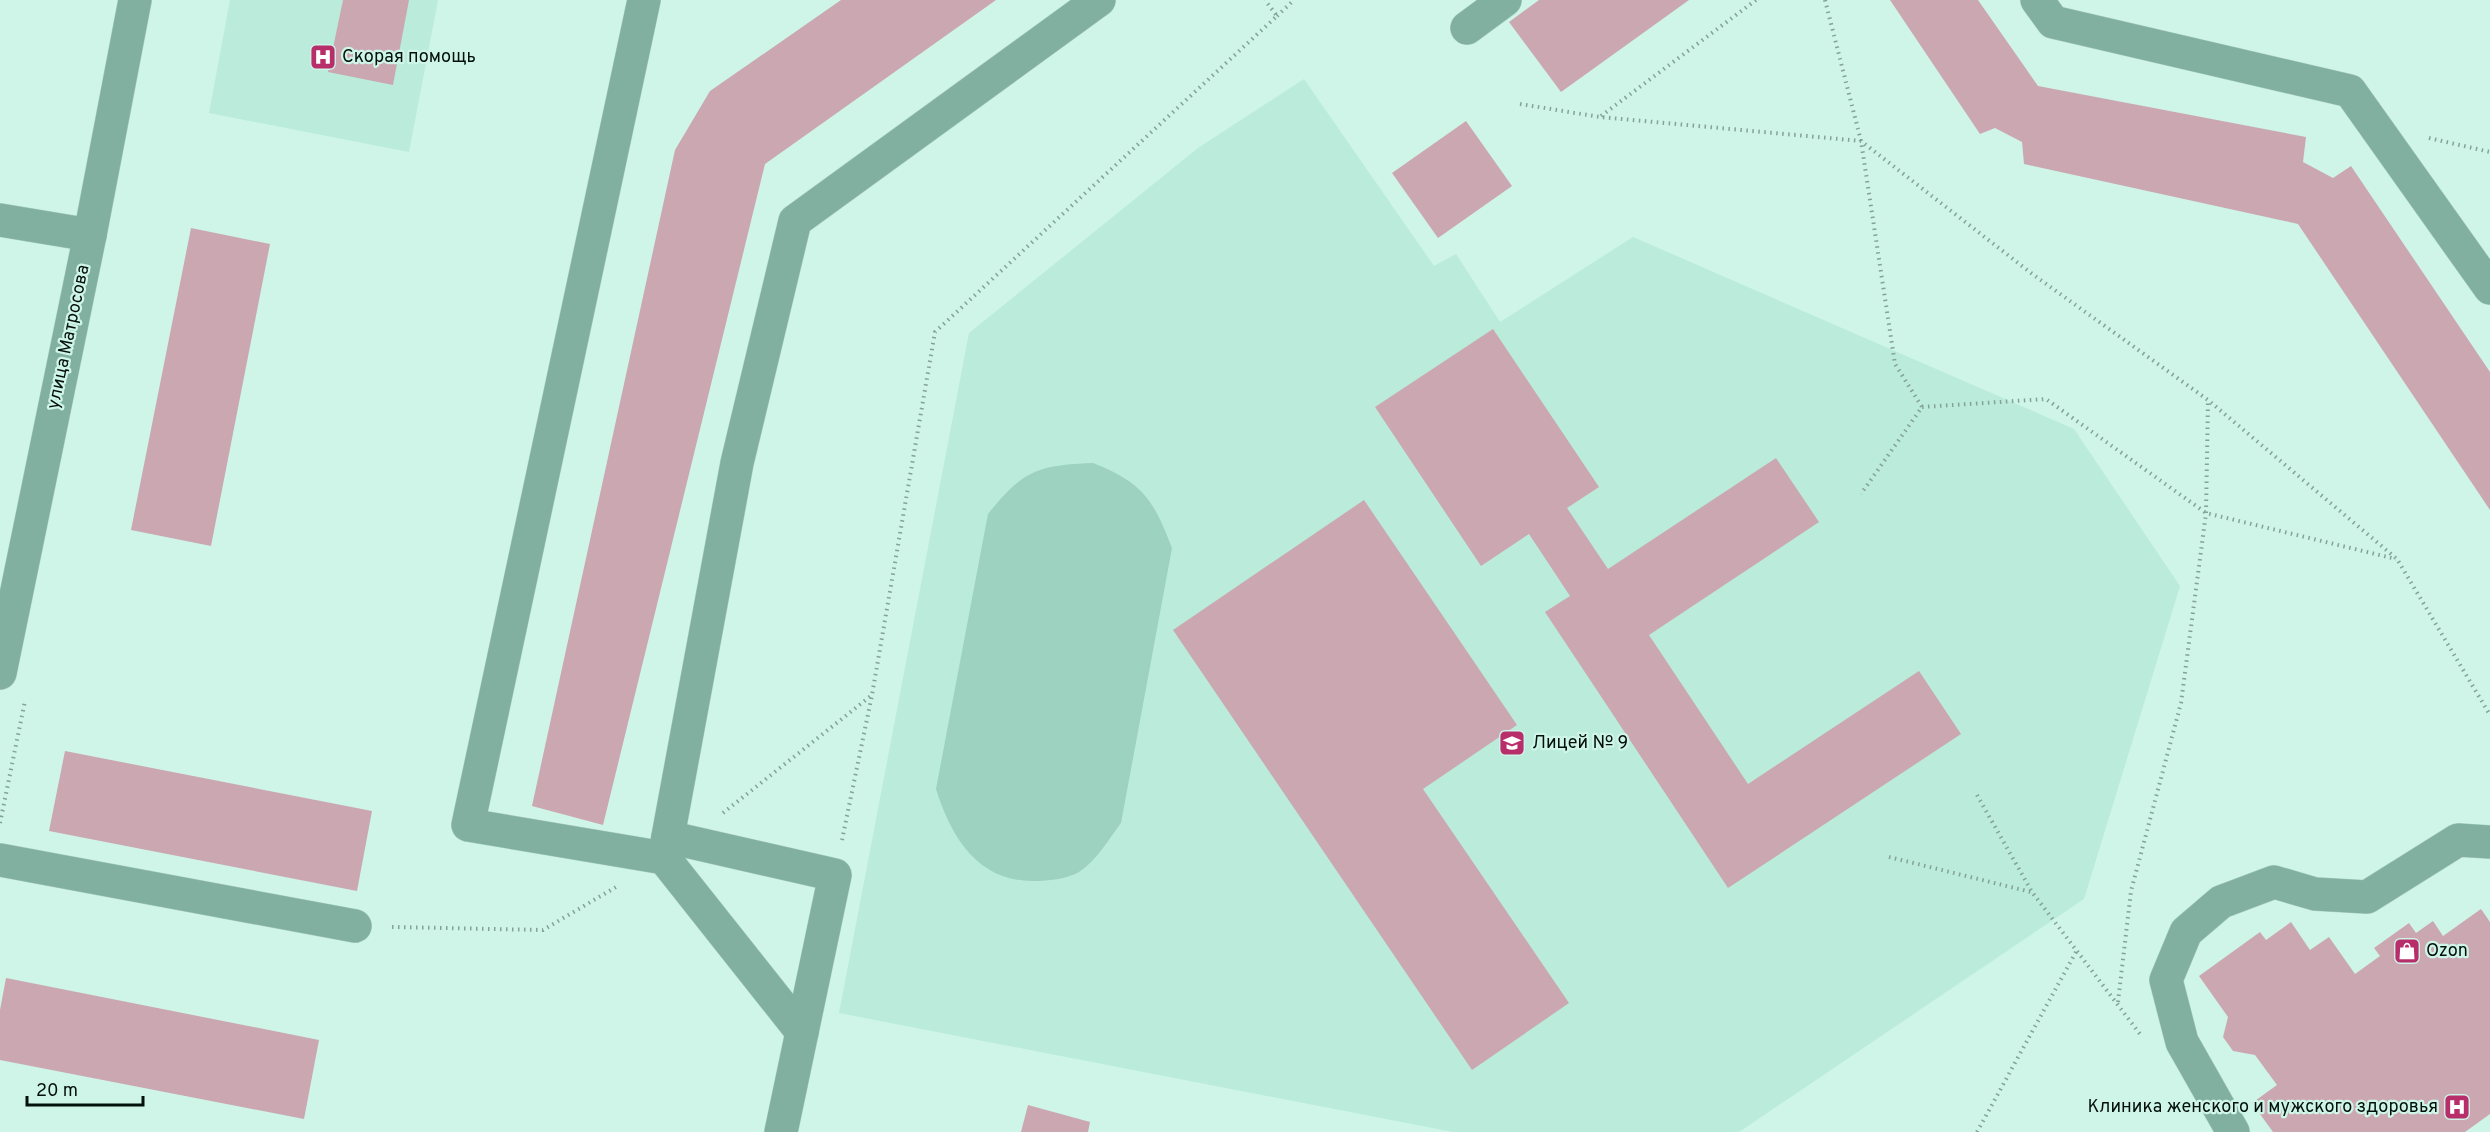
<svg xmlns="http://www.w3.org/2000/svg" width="2490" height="1132" viewBox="0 0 2490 1132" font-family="Overpass,sans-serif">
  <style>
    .built { fill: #baebdb }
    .pitch { fill: #9dd1c0 }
    .building { fill: #cba7b2 }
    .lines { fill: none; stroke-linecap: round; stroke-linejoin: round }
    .minor-casing { stroke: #aed0c5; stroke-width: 34 }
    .path { stroke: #85a298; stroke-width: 4; stroke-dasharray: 1.5 4.5; stroke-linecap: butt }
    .minor { stroke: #81b0a1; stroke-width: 33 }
    .labels { text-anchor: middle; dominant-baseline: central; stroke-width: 4.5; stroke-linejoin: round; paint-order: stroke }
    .poi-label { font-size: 18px; fill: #04100c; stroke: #cef5e8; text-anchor: start }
    .street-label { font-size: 18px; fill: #04100c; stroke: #cef5e8 }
  </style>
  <rect width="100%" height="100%" fill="#cef5e8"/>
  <g class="built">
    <polygon points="230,0 438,0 409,152 209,113"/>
    <polygon points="1304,79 1434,266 1456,254 1500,322 1633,237 2074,429 2180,586 2084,899 1739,1132 1453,1132 839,1013 969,333 1198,148"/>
  </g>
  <path class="pitch" d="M1093 463C1143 483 1153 499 1172 548L1121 823C1109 839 1096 861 1079 872 1067 879 1047 881 1034 881 978 882 951 837 936 789L988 514C1022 471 1038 465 1093 463Z"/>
  <g class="building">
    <polygon points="343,0 409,0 393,85 328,72"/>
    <polygon points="841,0 996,0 765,164 603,825 532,806 675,150 710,91"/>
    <polygon points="1539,0 1689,0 1561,92 1509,22"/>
    <polygon points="1890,0 1978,0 2038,86 2306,137 2303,162 2333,178 2351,166 2490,372 2490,510 2298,224 2024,164 2022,142 1995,128 1980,134"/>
    <polygon points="1466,121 1512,186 1438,238 1392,173"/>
    <polygon points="191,228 270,244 211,546 131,530"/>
    <polygon points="1493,329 1599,487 1567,508 1608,569 1776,458 1819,522 1649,635 1748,784 1919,671 1961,734 1728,888 1545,612 1570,596 1529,534 1481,566 1375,407"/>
    <polygon points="1364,500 1517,725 1423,789 1569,1003 1472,1070 1173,630"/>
    <polygon points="65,751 372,811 357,891 49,831"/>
    <polygon points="2481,909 2490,922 2490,1114 2465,1132 2273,1132 2252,1103 2277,1085 2255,1055 2233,1051 2223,1037 2228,1017 2199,976 2260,932 2266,940 2291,922 2310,950 2329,937 2355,974 2380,956 2374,948 2409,923 2416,933 2433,921 2443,936"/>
    <polygon points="6,978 319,1040 304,1119 0,1060 0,1010"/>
    <polygon points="1028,1105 1090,1122 1088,1132 1021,1132"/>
  </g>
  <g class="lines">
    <defs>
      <g id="minor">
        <polyline points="644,0 468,825 664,858 802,1032"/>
        <polyline points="2037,0 2053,22 2350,91 2490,288"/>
        <polyline points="1467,28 1505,0"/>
        <polyline points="0,220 90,235"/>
        <polyline points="0,673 90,235 135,0"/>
        <polyline points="668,837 835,875 781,1132"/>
        <polyline points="664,858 737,463 795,221 1099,0"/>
        <polyline points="0,860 355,926"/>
        <polyline points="2233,1132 2182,1042 2166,980 2186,932 2221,902 2274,882 2315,894 2367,897 2458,840 2490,842"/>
      </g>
    </defs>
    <use href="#minor" class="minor-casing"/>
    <g class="path">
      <polyline points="1825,0 1861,141 1895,364 1922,407 1861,494"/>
      <polyline points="1277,16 1294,0"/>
      <polyline points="1520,104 1600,117 1861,141 2031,273 2208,400 2397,559 2490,715"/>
      <polyline points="1601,116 1756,0"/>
      <polyline points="2429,138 2490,152"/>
      <polyline points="1922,407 2046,399 2206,513 2396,559"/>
      <polyline points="1977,795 2032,892 2140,1034"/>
      <polyline points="723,813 872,695"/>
      <polyline points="0,823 25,701"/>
      <polyline points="842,840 872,695 935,332 1277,16 1265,0"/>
      <polyline points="1889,857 2031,892"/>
      <polyline points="392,927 543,930 616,887"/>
      <polyline points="2118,1002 2131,891 2181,703 2206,513 2208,400"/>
      <polyline points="1977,1132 2077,950"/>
    </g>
    <use href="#minor" class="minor"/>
  </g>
  <defs>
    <symbol id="hospital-square" viewBox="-11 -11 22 22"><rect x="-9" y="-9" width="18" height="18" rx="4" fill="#b82e6a" stroke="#cef5e8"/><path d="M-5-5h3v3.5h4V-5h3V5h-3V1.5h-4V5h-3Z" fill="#fff"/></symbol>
    <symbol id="school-square" viewBox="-11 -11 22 22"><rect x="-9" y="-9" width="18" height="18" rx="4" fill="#b82e6a" stroke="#cef5e8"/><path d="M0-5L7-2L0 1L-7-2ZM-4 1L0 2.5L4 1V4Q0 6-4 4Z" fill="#fff"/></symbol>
    <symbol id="shop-square" viewBox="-11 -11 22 22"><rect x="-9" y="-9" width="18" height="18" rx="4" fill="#b82e6a" stroke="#cef5e8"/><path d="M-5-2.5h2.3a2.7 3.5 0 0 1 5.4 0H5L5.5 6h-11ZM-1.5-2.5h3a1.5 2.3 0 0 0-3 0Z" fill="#fff"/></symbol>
  </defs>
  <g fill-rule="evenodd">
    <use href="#hospital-square" x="308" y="42" width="30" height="30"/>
    <use href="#school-square" x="1497" y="728" width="30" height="30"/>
    <use href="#shop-square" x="2392" y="936" width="30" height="30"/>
    <use href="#hospital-square" x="2442" y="1092" width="30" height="30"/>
  </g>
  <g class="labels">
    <g class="poi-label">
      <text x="342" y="57">Скорая помощь</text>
      <text x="1532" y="743">Лицей № 9</text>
      <text x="2426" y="951">Ozon</text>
      <text x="2438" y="1107" text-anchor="end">Клиника женского и мужского здоровья</text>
    </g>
    <g class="street-label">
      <text transform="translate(69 337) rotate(-78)">улица Матросова</text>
    </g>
  </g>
  <path d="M27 1096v9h116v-9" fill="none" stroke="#04100c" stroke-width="3"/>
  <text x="36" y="1096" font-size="18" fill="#04100c" stroke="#cef5e8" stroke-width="4.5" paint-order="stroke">20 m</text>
</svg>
